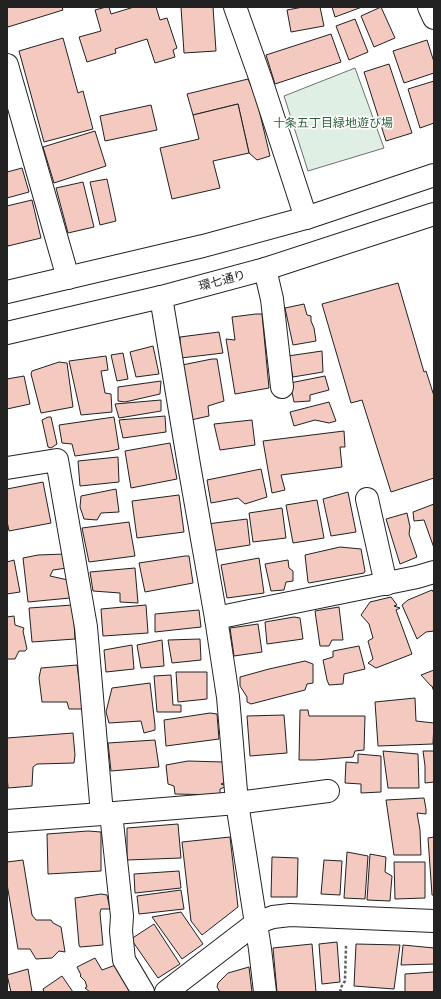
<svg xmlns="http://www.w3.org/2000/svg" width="441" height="999" viewBox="0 0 441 999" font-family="Poppins,'Noto Sans JP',sans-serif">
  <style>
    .green { fill: #e0efe3; stroke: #6f6f6f }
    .building { fill: #f3c9c0; stroke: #222 }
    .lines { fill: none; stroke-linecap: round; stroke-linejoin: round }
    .minor-casing { stroke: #222; stroke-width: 24 }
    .major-casing { stroke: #222; stroke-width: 24 }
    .path { stroke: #646464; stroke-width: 2.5; stroke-dasharray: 3 2; stroke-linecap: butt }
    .minor { stroke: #fff; stroke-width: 22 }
    .major { stroke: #fff; stroke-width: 22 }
    .labels { text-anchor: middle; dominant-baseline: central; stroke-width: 3; stroke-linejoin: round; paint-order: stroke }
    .park-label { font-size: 12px; fill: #2f5e38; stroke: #fff }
    .street-label { font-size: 12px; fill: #222; stroke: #fff }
  </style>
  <rect width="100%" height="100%" fill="#fff"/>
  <polygon class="green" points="355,68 384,148 308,171 284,96"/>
  <g class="building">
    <polygon points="7,7 62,7 63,10 8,27 7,23"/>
    <polygon points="106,7 109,7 111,14 134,7 156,7 160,20 167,18 177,48 173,50 175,57 155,63 147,39 115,49 116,53 87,62 79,37 101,31 95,10"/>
    <polygon points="181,7 213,7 216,51 184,53"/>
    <polygon points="303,7 320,7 324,26 291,32 287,10"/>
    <polygon points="332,7 362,7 335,17"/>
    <polygon points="381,7 395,38 374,47 361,16"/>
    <polygon points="355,19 368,52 349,60 336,26"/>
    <polygon points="331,34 341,62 275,84 266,55"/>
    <polygon points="63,38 78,93 83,91 93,129 44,142 19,51"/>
    <polygon points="427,40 434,62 434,73 404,83 393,51"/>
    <polygon points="389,64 412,133 386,141 364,72"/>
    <polygon points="248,79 256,97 270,156 257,160 249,153 238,104 193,115 187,94"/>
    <polygon points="434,81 434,123 420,128 408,89"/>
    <polygon points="238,104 249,153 213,161 220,188 172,199 160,148 199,139 193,115"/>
    <polygon points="151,105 157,130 105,141 100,116"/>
    <polygon points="95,131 106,166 54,183 43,147"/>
    <polygon points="22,168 29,192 7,198 7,172"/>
    <polygon points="107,179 116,221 100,225 90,182"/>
    <polygon points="83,182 94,227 68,233 56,188"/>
    <polygon points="32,200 41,238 8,246 7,242 7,206"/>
    <polygon points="398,283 424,372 426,371 434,396 434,478 391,492 362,400 351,403 322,304"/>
    <polygon points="304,304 307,315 311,316 311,321 314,328 316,341 293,345 285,308"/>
    <polygon points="256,314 262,314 269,388 235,394 226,339 235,340 232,317"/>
    <polygon points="219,332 223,353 181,358 180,337"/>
    <polygon points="153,346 159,374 136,377 130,352"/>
    <polygon points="322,351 323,372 293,377 288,356"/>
    <polygon points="123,353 128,379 117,381 111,355"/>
    <polygon points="106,356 108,370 101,371 105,393 111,394 112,412 81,415 69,361"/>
    <polygon points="212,359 217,359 224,401 208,406 209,416 191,420 182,365"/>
    <polygon points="59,362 67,363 73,407 41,413 31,374 32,371"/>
    <polygon points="24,376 30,404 7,409 7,379"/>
    <polygon points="325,376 329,390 310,395 310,401 294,402 290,383"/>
    <polygon points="161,381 160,394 125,402 118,401 118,387"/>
    <polygon points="161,400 161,411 119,418 115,404"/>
    <polygon points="329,402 336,421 329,423 315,420 294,426 290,412"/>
    <polygon points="165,416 166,432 123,438 119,420"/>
    <polygon points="48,417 51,417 57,444 51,448 48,447 42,420"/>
    <polygon points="114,417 119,449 110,451 75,456 72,444 62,443 59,425"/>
    <polygon points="252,420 255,445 220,450 214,424"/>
    <polygon points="344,431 345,447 340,447 342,467 281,475 285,490 272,493 263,441"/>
    <polygon points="170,443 177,479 131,488 125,451"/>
    <polygon points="118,457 119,482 80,486 78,461"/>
    <polygon points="261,469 267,497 245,504 238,498 211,503 207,480"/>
    <polygon points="43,482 51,523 9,531 7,521 7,489"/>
    <polygon points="116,489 119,512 101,513 97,520 84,519 80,507 81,496"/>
    <polygon points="348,492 356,532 331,536 323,499"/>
    <polygon points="179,495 184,532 137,538 132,501"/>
    <polygon points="317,500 324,538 293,543 286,505"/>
    <polygon points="434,504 434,548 424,520 414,521 413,512"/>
    <polygon points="282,508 286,538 253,542 249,513"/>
    <polygon points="407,513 410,527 409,534 417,557 400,564 386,519"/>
    <polygon points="247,519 250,545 211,551 207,524"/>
    <polygon points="129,522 135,556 89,562 82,528"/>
    <polygon points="340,547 361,549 365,571 364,573 309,583 308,582 305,555"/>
    <polygon points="65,554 67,568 53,570 50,576 68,580 70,598 28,602 23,558 38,555"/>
    <polygon points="185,556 189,556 193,583 145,592 139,563"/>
    <polygon points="259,558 264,593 227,598 221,565"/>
    <polygon points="14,560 20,592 7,594 7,562"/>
    <polygon points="288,560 289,568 293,571 293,581 286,582 284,590 271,591 265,564"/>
    <polygon points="135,568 138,603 120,602 120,593 93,591 90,572"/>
    <polygon points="432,590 434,593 434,631 426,632 417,639 402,605 408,600"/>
    <polygon points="391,597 397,605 394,606 400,608 396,610 412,654 376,668 368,663 373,659 368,641 373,638 369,624 361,615 370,602"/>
    <polygon points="73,605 75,639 32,642 29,608"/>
    <polygon points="146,605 148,633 103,636 101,609"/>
    <polygon points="339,607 343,640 332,640 329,646 320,646 315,611"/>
    <polygon points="199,610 201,627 155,632 155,614"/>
    <polygon points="14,616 15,625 24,628 23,631 27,649 25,651 19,651 15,659 7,659 7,617"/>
    <polygon points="294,617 300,618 303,639 267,644 265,622"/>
    <polygon points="258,624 262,652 234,656 230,628"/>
    <polygon points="200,639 201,660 172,663 168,640"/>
    <polygon points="162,640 164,666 141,668 137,645"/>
    <polygon points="132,645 134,669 106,672 104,650"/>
    <polygon points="359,646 365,669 344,674 343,684 329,685 327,680 323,660 333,657 333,651"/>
    <polygon points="305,661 313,664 313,683 307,684 305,690 251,704 247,702 247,697 240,686 240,677 269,669"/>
    <polygon points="77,665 83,709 69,709 67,702 42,702 39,678 41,668"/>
    <polygon points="434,670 434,692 432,686 431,686 421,675"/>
    <polygon points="176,672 207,672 207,699 178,702"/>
    <polygon points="171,675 173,705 181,705 181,712 157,712 154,676"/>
    <polygon points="150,683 155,725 155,730 144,733 141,721 109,723 106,712 112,688"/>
    <polygon points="415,698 416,721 434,723 433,744 378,746 375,702"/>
    <polygon points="300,710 308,710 309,716 365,716 364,750 355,751 353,757 315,760 299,760"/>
    <polygon points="210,713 217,714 219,739 166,746 164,720"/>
    <polygon points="284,715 287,753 250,756 247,716"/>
    <polygon points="73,733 75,755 74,763 37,764 33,767 32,786 8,788 7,775 7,738"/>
    <polygon points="155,740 159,767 111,771 108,743"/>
    <polygon points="383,751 418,754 419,788 388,788"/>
    <polygon points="423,751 434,751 434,782 425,783 425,766"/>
    <polygon points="358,754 381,756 381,792 361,793 361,784 345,783 346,762 358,763"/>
    <polygon points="188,761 223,762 226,782 221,784 227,786 220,789 220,795 175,794 174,786 168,784 166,765"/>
    <polygon points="424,798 426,809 426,814 417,813 420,830 421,855 394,855 386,800"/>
    <polygon points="178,824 181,858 127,860 127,828"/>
    <polygon points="88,831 101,832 101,871 48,874 47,834"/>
    <polygon points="230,837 238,907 202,935 191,921 182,842"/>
    <polygon points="434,837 434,895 432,895 428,838"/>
    <polygon points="347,852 368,856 365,899 344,898"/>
    <polygon points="370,854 386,857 385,872 392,876 390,901 367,900"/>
    <polygon points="272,857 298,858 297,897 271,897"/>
    <polygon points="23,860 32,915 36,920 51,920 53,923 61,927 65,952 59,951 52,958 36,959 30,949 18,949 7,884 7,862"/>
    <polygon points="324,860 342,861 340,895 321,894"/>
    <polygon points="394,862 425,862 425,898 395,899"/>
    <polygon points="179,871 181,888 135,893 134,874"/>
    <polygon points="181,890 184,909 139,914 137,896"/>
    <polygon points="101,894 107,895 110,909 101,909 100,913 103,945 80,947 79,945 75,898"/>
    <polygon points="181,912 203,944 182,959 152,917"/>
    <polygon points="154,924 180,964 158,978 131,939"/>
    <polygon points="337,942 340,982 322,984 319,944"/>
    <polygon points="312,944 316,992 277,992 273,948"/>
    <polygon points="356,944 400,945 394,989 354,986"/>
    <polygon points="403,945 434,948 434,964 401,965"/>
    <polygon points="95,958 102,970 121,963 135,988 129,992 90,992 85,988 87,987 85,981 80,976 81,975 77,967"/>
    <polygon points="249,967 252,992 220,992 217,987 218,983 228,973"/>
    <polygon points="28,969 32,992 11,992 7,975"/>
    <polygon points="434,972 434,992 405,992 405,974"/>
    <polygon points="62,976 73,992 44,992 43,989"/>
  </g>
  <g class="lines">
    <defs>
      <g id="minor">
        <polyline points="235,7 261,80 306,218"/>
        <polyline points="429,7 434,18"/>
        <polyline points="7,65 68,278"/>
        <polyline points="265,269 272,299 282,387"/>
        <polyline points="161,297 189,465 216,618 228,697 237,803 260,949 265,992"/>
        <polyline points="7,468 57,460 86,627 102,814"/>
        <polyline points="367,499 386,584"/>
        <polyline points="216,618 417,577 434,572"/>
        <polyline points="111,813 122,916 121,931 124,960 143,992"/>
        <polyline points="7,821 102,814 237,803 328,791"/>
        <polyline points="166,992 256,923 273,917 290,915 434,921"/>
      </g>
      <g id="major">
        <polyline points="7,292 203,246 306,218 434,175"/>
        <polyline points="7,333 161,297 265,269 434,214"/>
      </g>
    </defs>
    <use href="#minor" class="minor-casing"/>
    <use href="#major" class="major-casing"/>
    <polyline class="path" points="341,992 340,989 345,981 346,946"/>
    <use href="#minor" class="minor"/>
    <use href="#major" class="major"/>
  </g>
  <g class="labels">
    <g class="park-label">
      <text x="333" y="122">十条五丁目緑地遊び場</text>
    </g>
    <g class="street-label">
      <text transform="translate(222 280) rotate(-15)">環七通り</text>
    </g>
  </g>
  <rect width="441" height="999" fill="none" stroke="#222222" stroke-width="16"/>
</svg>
